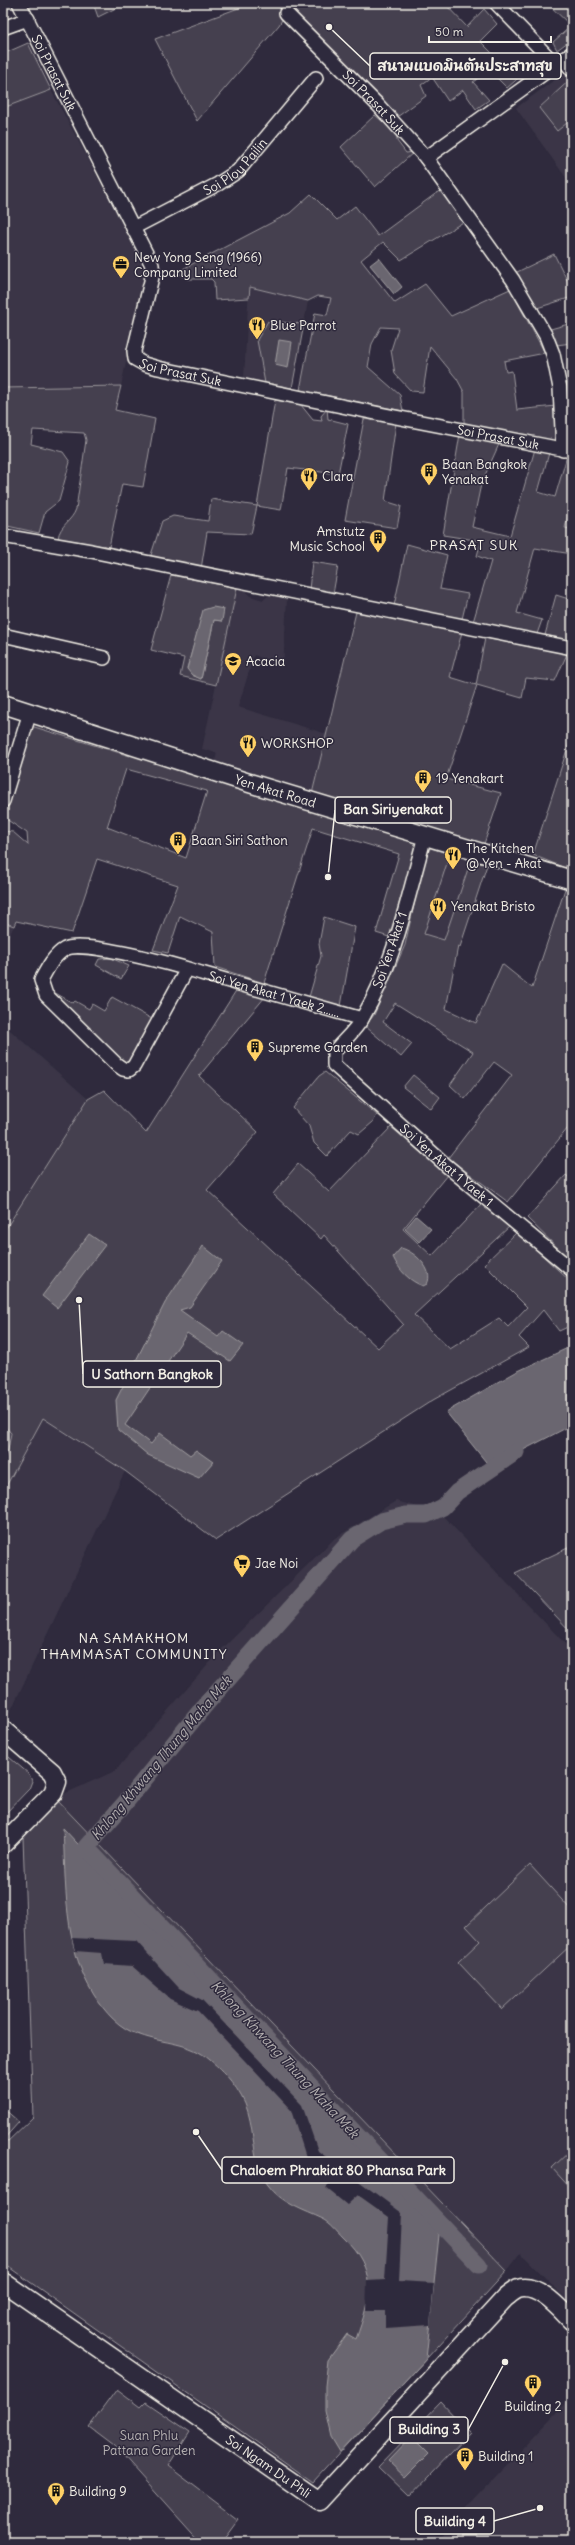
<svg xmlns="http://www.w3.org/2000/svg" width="575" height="2545" viewBox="0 0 575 2545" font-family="Delius,'Playpen Sans Thai',sans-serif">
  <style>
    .built { fill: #3b3647 }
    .green { fill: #454050; stroke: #9c989c; fill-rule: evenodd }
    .water { fill: #6a6670; stroke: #a19ea0 }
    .pier { fill: #2f2a3d }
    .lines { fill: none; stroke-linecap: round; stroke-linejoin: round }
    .canal { stroke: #6a6670; stroke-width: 17 }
    .street-casing { stroke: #f4f1e8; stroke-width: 16 }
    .secondary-casing { stroke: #f4f1e8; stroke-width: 21 }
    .street { stroke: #2f2a3d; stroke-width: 13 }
    .secondary { stroke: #2f2a3d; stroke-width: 18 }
    .labels { text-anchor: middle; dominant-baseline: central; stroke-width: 3; stroke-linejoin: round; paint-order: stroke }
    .street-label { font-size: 13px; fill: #f4f1e8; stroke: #2f2a3d }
    .poi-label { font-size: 13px; fill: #f4f1e8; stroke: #2f2a3d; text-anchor: start }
    .park-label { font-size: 13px; fill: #b7b3b3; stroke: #2f2a3d }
    .neighbourhood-label { font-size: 14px; letter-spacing: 1px; fill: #f4f1e8; stroke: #2f2a3d }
    .water-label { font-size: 14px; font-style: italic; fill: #b6b2b2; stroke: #2f2a3d }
    .leader { fill: none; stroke: #f4f1e8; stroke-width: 1.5 }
    .callout-dot { fill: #f4f1e8; stroke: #2f2a3d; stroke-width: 1.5 }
    .callout { fill: #2f2a3d; stroke: #f4f1e8; stroke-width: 1.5 }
    .callout-label { font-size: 14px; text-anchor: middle; font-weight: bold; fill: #f4f1e8 }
  </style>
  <rect width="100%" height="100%" fill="#2f2a3d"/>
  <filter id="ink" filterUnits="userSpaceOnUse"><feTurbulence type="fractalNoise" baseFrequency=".025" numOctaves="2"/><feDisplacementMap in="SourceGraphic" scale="8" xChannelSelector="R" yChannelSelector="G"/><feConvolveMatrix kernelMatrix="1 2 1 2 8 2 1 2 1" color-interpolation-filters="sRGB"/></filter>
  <g filter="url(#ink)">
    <g class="built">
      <polygon points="567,71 572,76 572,186 516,108"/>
      <polygon points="51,90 146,267 121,386 3,388 6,317 3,317 3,108"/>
      <polygon points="249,286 308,301 292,388 244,379"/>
      <polygon points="237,588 244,590 250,596 263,600 269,595 287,599 283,667 254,655 238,707 327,734 311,798 215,761 217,753 202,749"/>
      <polygon points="427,847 471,860 445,940 408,929"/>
      <polygon points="3,922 14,926 3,948"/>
      <polygon points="3,1024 88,1099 104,1090 146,1134 227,1208 57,1428 125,1471 10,1712 3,1707 3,1492 42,1418 3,1392"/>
      <polygon points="396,1501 440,1513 572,1651 572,2305 521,2253 507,2271 55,1798 115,1771 220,1651 335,1538"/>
      <polygon points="572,2397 572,2542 435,2542 445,2531"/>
    </g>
    <g class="green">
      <polygon points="93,3 126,3 98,17"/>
      <polygon points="252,3 444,3 467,27 484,9 497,24 480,41 509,70 515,66 523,74 507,88 489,70 473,82 489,100 476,109 463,90 448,101 432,77 421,85 426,96 397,117 286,13 279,25 197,121 155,39"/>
      <polygon points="547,3 567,3 572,7 572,39 557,50 553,42 571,26"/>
      <polygon points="28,43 51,90 3,108 3,100 9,98 3,83 3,54"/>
      <polygon points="572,78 572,119 557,131 539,108"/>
      <polygon points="375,115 397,134 397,141 406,153 414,152 375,187 341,147"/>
      <polygon points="442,189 465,221 401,260 383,242 361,260 395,303 425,284 451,316 510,289 545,353 504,361 506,372 512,371 517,410 556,406 555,443 464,423 464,392 457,379 430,346 423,392 411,391 395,374 391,350 398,328 381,327 372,344 368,367 400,395 403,411 300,390 315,313 327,315 331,298 318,296 308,301 250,287 249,298 215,300 214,282 211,279 187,279 177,272 290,213 311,194 337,220 355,206 378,236"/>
      <polygon points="554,254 572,290 572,297 537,308 515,273"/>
      <polygon points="268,321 304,324 292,388 265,383 257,340"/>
      <polygon points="572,323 572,343 556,345 547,330"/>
      <path d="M121 386 115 410 155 419 143 487 122 484 109 547 58 538C60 525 72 521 76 509L86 440 84 433 33 430 31 444 63 452 70 462 59 501 45 512 39 533 3 525V388Z"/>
      <polygon points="275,400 301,405 313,420 322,421 321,416 327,409 328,419 348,424 338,474 288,468 281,510 257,506 251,534 207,532 201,569 150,558 162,521 173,516 208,521 211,499 257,506"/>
      <polygon points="364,419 396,423 385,501 401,506 397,528 345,520"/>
      <polygon points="460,434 500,442 481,484 472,527 510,536 535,449 549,453 538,492 555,497 567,456 572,457 572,499 565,528 572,529 572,554 535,548 517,613 542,620 537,634 473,622 491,561 477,556 481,541 443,535"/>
      <polygon points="407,544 447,555 440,589 468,594 462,619 394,606"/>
      <polygon points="312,562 338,566 333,594 309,590"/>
      <path d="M171 575 237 588 216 685 180 676 184 658 151 650ZM204 610 222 621 214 620 201 679 192 675 187 668Z"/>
      <polygon points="556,595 572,600 572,641 545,635"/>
      <polygon points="356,612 462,632 450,677 476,685 485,638 567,654 555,681 526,678 522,698 477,685 446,779 501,793 484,844 311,798"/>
      <path d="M31 726 130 756 132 752 417 843 389 937 376 933 399 854 313 828 264 983 215 967 213 932 180 916 168 953 153 950 178 885 97 859 72 933 16 921 14 926 3 922V831L13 832 28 845 27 833 3 817ZM126 769 207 791 186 858 107 827Z"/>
      <polygon points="572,734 572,848 565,868 533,855"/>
      <polygon points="427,847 450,854 424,934 444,940 471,860 487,865 460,947 458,946 446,1009 476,1023 502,964 532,988 565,889 572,891 572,1123 508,1202 448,1158 512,1075 494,1062 465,1099 450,1085 473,1052 395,1003 383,1022 412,1044 401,1057 365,1026 374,1015 405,945"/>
      <polygon points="324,917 355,927 341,1006 309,997 321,956 319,944"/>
      <polygon points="111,958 129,966 121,979 96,965 99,959"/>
      <polygon points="237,989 265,997 199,1076 258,1132 207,1190 378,1348 403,1324 324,1235 321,1239 273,1194 298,1164 329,1192 391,1127 447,1175 403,1229 432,1256 483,1202 510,1226 414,1315 450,1349 499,1318 508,1327 527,1307 484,1264 517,1232 572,1283 572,1325 559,1331 543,1310 519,1337 529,1347 433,1400 216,1540 125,1471 43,1418 3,1492 3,1461 8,1450 11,1433 3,1424 3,1233 88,1099 104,1090 146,1133"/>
      <polygon points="50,990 73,1003 75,1001 89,1009 92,1004 104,1011 112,997 152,1019 130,1062 125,1063 117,1059"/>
      <polygon points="325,1072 377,1115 373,1122 359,1134 351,1130 327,1156 314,1143 309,1126 293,1108 319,1076"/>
      <polygon points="413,1075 440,1097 431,1109 403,1087"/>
      <polygon points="566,1175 572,1180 572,1262 527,1218"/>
      <polygon points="572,1546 572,1633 515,1573"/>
      <polygon points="3,1752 29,1774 32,1781 29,1789 3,1816"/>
      <polygon points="55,1798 507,2271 313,2482 3,2263 3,2146 33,2117 23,1838"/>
      <polygon points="530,1865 572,1911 572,1944 502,2009 458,1962 480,1941 466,1926"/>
      <polygon points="3,2108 19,2122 3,2140"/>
      <polygon points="572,2149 572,2190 552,2168"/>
      <polygon points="117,2389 141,2407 146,2402 190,2432 168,2466 238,2519 221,2542 200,2542 113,2445 89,2427"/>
      <polygon points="441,2402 470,2433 409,2497 378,2467"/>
    </g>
    <g class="water">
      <polygon points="379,258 402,287 394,294 370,265"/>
      <polygon points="279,340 292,342 288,368 275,365"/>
      <polygon points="213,607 224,609 222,621 214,620 201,679 192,675 187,669 203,610"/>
      <polygon points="416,1216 431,1229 419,1242 405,1229"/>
      <polygon points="89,1234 105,1245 57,1308 42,1296"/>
      <polygon points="203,1246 222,1261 190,1307 180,1310 218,1337 223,1331 243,1345 230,1361 187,1333 125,1425 151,1444 160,1433 190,1455 196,1450 213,1462 199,1478 148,1455 118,1430 116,1400 165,1303"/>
      <path d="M401 1248C414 1251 435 1270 427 1284L423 1286C409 1281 399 1270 393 1257Z"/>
      <polygon points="572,1346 572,1425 490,1467 446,1412 516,1372"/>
      <path d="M63 1828 436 2229 439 2235 426 2359 340 2452 331 2437 325 2411V2386L328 2360 347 2334 356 2339C371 2298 378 2270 343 2237 337 2231 331 2223 323 2219 304 2210 282 2204 268 2185 253 2165 255 2139 249 2116 244 2094 227 2074 210 2060 190 2042 164 2044 140 2035 119 2029 105 2012 94 1995 63 1946 66 1883 63 1828Z"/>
      <polygon points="411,2437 428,2454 405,2477 388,2461"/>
    </g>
    <polygon class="pier" points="72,1938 136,1941 179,1988 202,2000 302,2105 318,2151 402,2213 399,2281 434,2283 430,2325 385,2328 385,2311 366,2311 367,2281 385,2280 389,2217 358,2195 347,2205 326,2188 334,2180 306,2157 291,2110 198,2011 170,1999 132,1966 104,1964 102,1953 75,1951"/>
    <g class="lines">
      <polyline class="canal" points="479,2265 86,1847 125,1803 206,1704 352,1539 381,1521 406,1515 426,1515 443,1507 457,1492 516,1452"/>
      <defs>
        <g id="street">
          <path id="s1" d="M19 3 152 265 153 273 134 351 135 359 144 364 158 368 385 415 572 451"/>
          <polyline points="496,3 555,64"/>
          <path id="s2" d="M286 13 378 105 426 158 513 280 546 336 553 354 560 388 563 450"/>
          <polyline points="3,28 28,19"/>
          <polyline points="563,59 572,70"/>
          <polyline points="426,158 572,53"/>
          <path id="s3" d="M133 228 218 184 238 171 316 78"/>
          <polyline points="3,536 91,551 572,648"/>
          <polyline points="3,635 104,658"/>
          <polyline points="3,801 30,712"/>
          <path id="s4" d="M425 836C408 896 395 963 363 1017 356 1030 343 1041 334 1052V1065L447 1166 572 1270"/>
          <path id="s5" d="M187 969 134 1066 129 1070 123 1069 116 1064 46 995 41 980C47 969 54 955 65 949 82 939 179 966 201 973L362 1019"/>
        </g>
        <g id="secondary">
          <path id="s6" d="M3 704 246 782 572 880"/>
          <polyline points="3,1730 52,1772 57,1782 53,1793 3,1844"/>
          <path id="s7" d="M3 2282 319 2501 505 2298C509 2295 513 2291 518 2289 538 2283 560 2309 572 2321"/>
        </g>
      </defs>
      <use href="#street" class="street-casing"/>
      <use href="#secondary" class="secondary-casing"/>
      <use href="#street" class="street"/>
      <use href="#secondary" class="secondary"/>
    </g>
  </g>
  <defs>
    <symbol id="office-pin" viewBox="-11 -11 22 30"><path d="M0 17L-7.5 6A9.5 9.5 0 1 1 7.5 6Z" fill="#ffd166" stroke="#2f2a3d"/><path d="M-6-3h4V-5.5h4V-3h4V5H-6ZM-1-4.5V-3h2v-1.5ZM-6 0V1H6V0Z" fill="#111"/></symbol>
    <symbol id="restaurant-pin" viewBox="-11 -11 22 30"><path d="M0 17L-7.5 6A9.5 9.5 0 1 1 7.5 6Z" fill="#ffd166" stroke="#2f2a3d"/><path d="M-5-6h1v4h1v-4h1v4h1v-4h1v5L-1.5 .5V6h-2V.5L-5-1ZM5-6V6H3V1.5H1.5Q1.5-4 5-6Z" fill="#111"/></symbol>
    <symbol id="building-pin" viewBox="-11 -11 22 30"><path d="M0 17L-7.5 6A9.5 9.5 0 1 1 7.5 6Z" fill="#ffd166" stroke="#2f2a3d"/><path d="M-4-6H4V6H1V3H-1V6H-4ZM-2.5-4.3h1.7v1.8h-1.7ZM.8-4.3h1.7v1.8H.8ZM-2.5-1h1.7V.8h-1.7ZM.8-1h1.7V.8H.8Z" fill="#111"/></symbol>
    <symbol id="school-pin" viewBox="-11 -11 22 30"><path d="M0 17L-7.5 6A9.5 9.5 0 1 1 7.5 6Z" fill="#ffd166" stroke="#2f2a3d"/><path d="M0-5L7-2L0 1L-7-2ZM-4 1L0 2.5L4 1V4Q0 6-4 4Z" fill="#111"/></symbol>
    <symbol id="supermarket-pin" viewBox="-11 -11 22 30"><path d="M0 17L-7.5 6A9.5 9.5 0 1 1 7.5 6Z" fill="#ffd166" stroke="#2f2a3d"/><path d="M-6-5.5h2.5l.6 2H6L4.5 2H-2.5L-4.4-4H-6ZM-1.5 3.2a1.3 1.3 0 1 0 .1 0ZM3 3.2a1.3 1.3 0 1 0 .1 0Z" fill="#111"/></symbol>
  </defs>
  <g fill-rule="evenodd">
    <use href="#office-pin" x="111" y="254" width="20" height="27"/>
    <use href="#restaurant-pin" x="247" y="315" width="20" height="27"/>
    <use href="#building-pin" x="419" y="461" width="20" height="27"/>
    <use href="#restaurant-pin" x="299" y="466" width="20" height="27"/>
    <use href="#building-pin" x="368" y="528" width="20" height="27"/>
    <use href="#school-pin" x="223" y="651" width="20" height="27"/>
    <use href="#restaurant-pin" x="238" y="733" width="20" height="27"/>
    <use href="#building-pin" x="413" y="768" width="20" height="27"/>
    <use href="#building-pin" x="168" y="830" width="20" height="27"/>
    <use href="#restaurant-pin" x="443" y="845" width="20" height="27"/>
    <use href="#restaurant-pin" x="428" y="896" width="20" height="27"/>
    <use href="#building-pin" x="245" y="1037" width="20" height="27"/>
    <use href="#supermarket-pin" x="232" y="1553" width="20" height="27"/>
    <use href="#building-pin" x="523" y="2373" width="20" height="27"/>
    <use href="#building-pin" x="455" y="2446" width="20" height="27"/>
    <use href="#building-pin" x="46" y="2481" width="20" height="27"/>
  </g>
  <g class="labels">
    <g class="street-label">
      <text stroke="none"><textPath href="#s1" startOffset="78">Soi Prasat Suk</textPath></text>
      <text stroke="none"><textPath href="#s2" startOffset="125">Soi Prasat Suk</textPath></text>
      <text stroke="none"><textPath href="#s3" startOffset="120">Soi Ploy Pailin</textPath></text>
      <text stroke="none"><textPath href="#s1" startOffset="438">Soi Prasat Suk</textPath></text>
      <text stroke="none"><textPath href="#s1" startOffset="762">Soi Prasat Suk</textPath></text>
      <text stroke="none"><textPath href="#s6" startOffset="286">Yen Akat Road</textPath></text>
      <text transform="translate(390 950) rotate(-71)">Soi Yen Akat 1</text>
      <text stroke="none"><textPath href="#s5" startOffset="501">Soi Yen Akat 1 Yaek 2......</textPath></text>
      <text stroke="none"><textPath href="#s4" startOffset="401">Soi Yen Akat 1 Yaek 1</textPath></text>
      <text stroke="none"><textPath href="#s7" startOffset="323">Soi Ngam Du Phli</textPath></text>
    </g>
    <g class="poi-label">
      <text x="134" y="257">New Yong Seng (1966)<tspan x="134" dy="15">Company Limited</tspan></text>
      <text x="270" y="325">Blue Parrot</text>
      <text x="442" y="464">Baan Bangkok<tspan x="442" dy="15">Yenakat</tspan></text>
      <text x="322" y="476">Clara</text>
      <text x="365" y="531" text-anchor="end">Amstutz<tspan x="365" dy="15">Music School</tspan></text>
      <text x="246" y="661">Acacia</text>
      <text x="261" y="743">WORKSHOP</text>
      <text x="436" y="778">19 Yenakart</text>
      <text x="191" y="840">Baan Siri Sathon</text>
      <text x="466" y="848">The Kitchen<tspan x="466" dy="15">@ Yen - Akat</tspan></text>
      <text x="451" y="906">Yenakat Bristo</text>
      <text x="268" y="1047">Supreme Garden</text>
      <text x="255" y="1563">Jae Noi</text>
      <text x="533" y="2406" text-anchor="middle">Building 2</text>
      <text x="478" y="2456">Building 1</text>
      <text x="69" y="2491">Building 9</text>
    </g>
    <g class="park-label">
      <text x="149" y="2435">Suan Phlu<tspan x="149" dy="15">Pattana Garden</tspan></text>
    </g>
    <g class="neighbourhood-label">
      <text x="474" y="545">PRASAT SUK</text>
      <text x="134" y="1638">NA SAMAKHOM<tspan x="134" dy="16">THAMMASAT COMMUNITY</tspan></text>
    </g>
    <g class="water-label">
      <text transform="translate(161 1758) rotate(-50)">Khlong Khwang Thung Maha Mek</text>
      <text transform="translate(285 2059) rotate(47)">Khlong Khwang Thung Maha Mek</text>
    </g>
  </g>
  <path class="leader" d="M329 27L370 66M328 877L335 810M79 1300L83 1374M196 2132L222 2170M505 2362L468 2430M540 2508L494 2521"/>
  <g class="callout-dot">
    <circle cx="329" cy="27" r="4"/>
    <circle cx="328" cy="877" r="4"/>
    <circle cx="79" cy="1300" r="4"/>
    <circle cx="196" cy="2132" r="4"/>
    <circle cx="505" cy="2362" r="4"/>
    <circle cx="540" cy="2508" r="4"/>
  </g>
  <g class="callout">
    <rect x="370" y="53" width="191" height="26" rx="4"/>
    <rect x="335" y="797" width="116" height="26" rx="4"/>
    <rect x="83" y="1361" width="138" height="26" rx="4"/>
    <rect x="222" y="2157" width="232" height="26" rx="4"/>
    <rect x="390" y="2417" width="78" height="26" rx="4"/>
    <rect x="416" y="2508" width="78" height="26" rx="4"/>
  </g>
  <g class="callout-label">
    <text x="465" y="71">สนามแบดมินตันประสาทสุข</text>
    <text x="393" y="814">Ban Siriyenakat</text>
    <text x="152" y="1379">U Sathorn Bangkok</text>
    <text x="338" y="2175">Chaloem Phrakiat 80 Phansa Park</text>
    <text x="429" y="2434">Building 3</text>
    <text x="455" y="2526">Building 4</text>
  </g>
  <rect width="575" height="2545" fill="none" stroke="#2f2a3d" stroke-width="16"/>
  <rect x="8" y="8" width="559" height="2529" fill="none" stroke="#f4f1e8" stroke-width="1.5" filter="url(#ink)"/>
  <path d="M429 36v6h122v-6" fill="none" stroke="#f4f1e8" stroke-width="2"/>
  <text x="435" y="36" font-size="12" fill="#f4f1e8" stroke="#2f2a3d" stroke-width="3" paint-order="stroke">50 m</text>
</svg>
